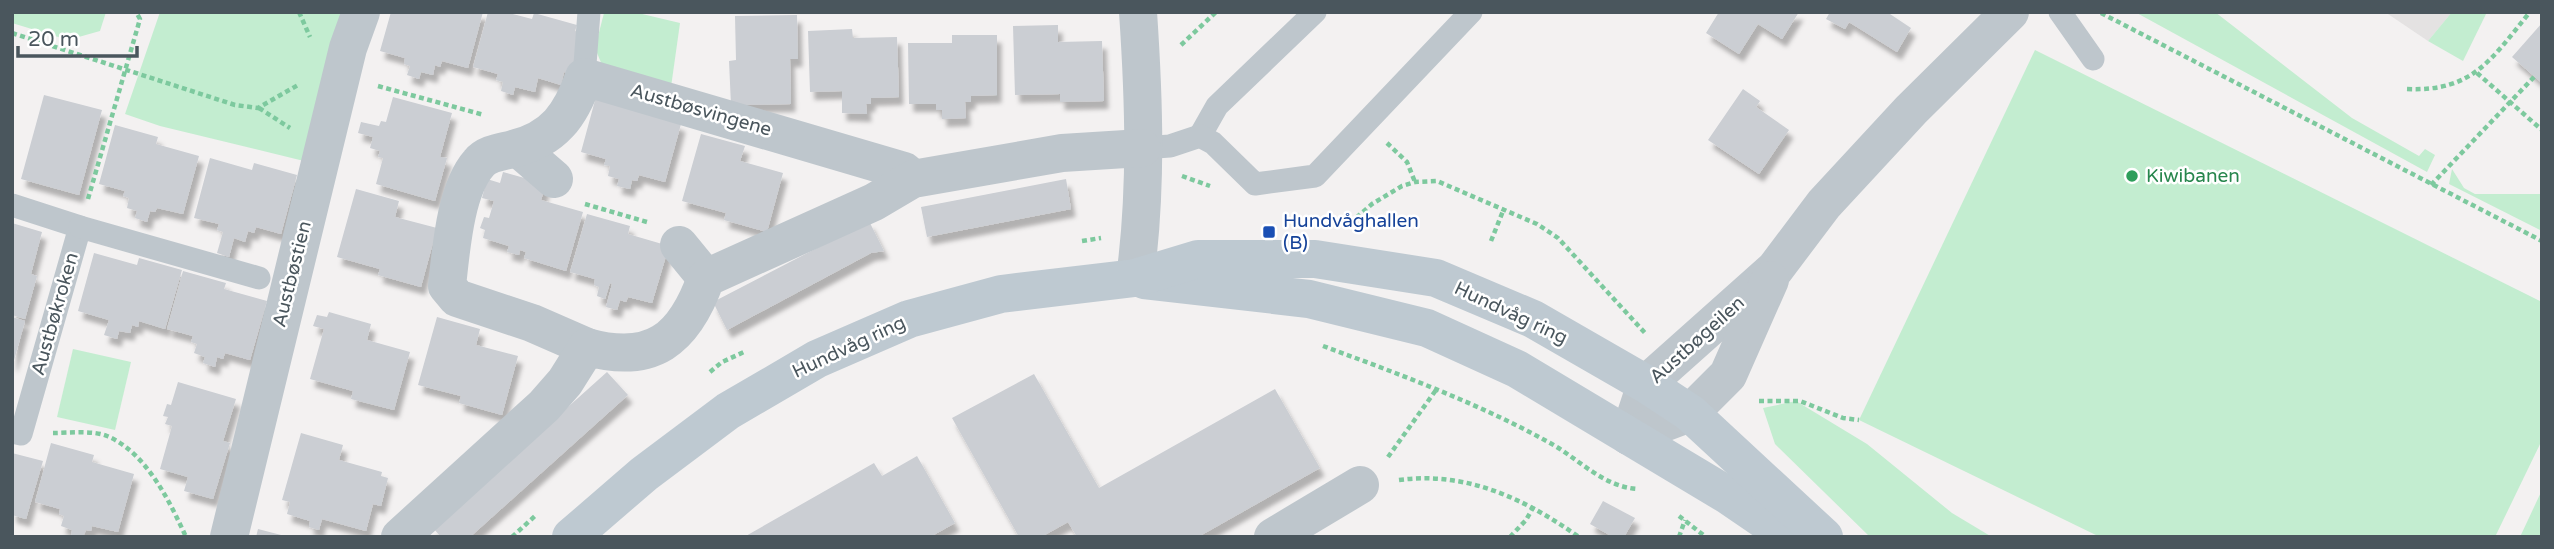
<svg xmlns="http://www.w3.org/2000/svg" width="2554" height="549" viewBox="0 0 2554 549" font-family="'Varela Round',sans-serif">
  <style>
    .education { fill: #e4e2e2 }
    .green { fill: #c3edd0 }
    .building { fill: #cbced3; filter: url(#shadow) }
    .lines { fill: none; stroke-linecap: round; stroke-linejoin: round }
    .path { stroke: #7dc99e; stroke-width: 4.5; stroke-dasharray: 5 3.5; stroke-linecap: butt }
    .lane { stroke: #bec6cc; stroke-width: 23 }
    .street { stroke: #bec6cc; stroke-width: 38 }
    .secondary { stroke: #bec9d1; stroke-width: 38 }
    .leisure-dot { fill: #2e9e5b; stroke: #fff; stroke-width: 2.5 }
    .transit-dot { fill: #1a4fb4; stroke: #fff; stroke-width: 2.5 }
    .labels { text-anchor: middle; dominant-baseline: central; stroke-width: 5; stroke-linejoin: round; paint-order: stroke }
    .street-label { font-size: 19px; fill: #4a565d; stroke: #fff }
    .leisure-label { font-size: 19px; fill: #27864d; stroke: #fff; text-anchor: start }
    .transit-label { font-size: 19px; fill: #164399; stroke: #fff; text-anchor: start }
  </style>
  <defs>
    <filter id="shadow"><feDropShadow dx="4.5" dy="8" stdDeviation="2" flood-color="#0004"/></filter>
  </defs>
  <rect width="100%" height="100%" fill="#f3f1f1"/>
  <polygon class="education" points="2385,12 2452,12 2428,41"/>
  <g class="green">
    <polygon points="12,12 106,12 100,31 68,40 12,23"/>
    <polygon points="160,12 352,12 308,162 160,126 125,114"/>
    <polygon points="2135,12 2215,12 2352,118 2419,156 2425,149 2435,155 2427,172"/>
    <polygon points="2452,12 2487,12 2463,61 2428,41"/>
    <polygon points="604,13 638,13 680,23 671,87 602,65 595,48"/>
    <polygon points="2035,50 2542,302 2542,440 2495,537 2100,537 1859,420"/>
    <polygon points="2452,169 2464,188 2475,194 2542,194 2542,231 2449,184"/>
    <polygon points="73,349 131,362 115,430 57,417"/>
    <polygon points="1796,401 1867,444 1952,513 1992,537 1870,537 1775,444 1763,408"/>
    <polygon points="2542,490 2542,537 2520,537"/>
  </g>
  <g class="building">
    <polygon points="391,12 483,12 468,68 442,61 440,67 435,65 433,75 421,72 419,79 407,75 410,66 404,64 405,58 380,51"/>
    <polygon points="488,12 505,12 532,19 534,13 577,25 575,31 582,33 570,74 564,72 561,85 538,78 535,92 515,87 513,95 501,91 503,82 496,80 498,74 473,67"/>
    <polygon points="1719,12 1799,12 1782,39 1758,24 1739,54 1706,33"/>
    <polygon points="1830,12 1887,12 1911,28 1897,52 1849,22 1845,29 1826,19"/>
    <polygon points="797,15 798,59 790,59 791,104 731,105 729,61 736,60 735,16"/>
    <polygon points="2542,23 2542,83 2512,57"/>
    <polygon points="1058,25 1058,42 1102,41 1104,101 1060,102 1060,94 1015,95 1013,26"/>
    <polygon points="852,29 853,38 897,37 899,97 871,98 871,104 866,104 867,114 842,113 842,91 810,92 808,31"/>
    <polygon points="952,35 997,35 997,95 971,96 971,102 965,102 966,118 942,119 942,110 936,110 936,104 909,104 908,43 952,43"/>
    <polygon points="1743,89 1760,101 1756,107 1789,130 1759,174 1708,140"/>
    <polygon points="597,93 681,124 665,182 639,175 637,181 632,180 630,189 617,186 619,179 608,176 610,166 604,165 606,159 581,152"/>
    <polygon points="44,95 102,110 79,195 21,179"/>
    <polygon points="393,97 452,113 440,157 447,158 435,201 376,184 383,158 378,157 380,151 370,148 373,137 358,133 361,122 379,126 381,121 386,122"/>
    <polygon points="115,125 158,137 156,144 199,156 183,214 157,208 155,212 150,211 147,222 135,218 137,211 127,208 129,198 123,196 125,191 99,184"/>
    <polygon points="701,134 745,146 740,161 783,173 767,232 724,220 726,213 682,201"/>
    <polygon points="210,158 252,170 254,163 297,175 281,234 256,227 254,233 248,231 245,242 234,238 229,257 217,253 223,232 217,230 219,224 194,218"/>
    <polygon points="503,172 546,184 541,200 583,212 566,271 524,258 526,252 520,250 519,255 507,252 509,246 483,238 485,230 480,228 484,217 489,218 494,201 482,198 487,179 500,183"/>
    <polygon points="1066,179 1071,209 927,237 921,207"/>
    <polygon points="356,189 399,201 395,217 437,228 421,287 378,275 380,269 337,257"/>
    <polygon points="587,214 630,226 628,234 669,246 652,303 628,297 626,302 620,300 617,310 606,307 612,284 610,283 605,299 597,296 599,287 594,285 595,279 570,272"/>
    <polygon points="869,221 884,251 871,253 727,330 713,302"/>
    <polygon points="12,223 42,232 31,274 37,276 25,319 12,315"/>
    <polygon points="94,253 137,265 139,258 182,270 165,329 139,321 138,327 132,325 130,333 119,331 117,339 104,335 109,320 78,311"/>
    <polygon points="183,271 226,283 224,289 267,301 250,360 225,353 223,359 217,357 215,367 203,363 205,357 194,353 197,344 191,342 193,336 167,329"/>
    <polygon points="329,312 371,324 367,340 410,352 394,410 351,399 353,391 310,379 324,329 313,326 317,315 327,317"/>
    <polygon points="12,317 25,321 13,364 12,364"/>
    <polygon points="437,317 480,329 476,345 518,356 502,415 459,403 461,396 418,385"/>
    <polygon points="607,372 628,395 470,537 441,537 433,528"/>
    <polygon points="1034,374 1099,488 1275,389 1320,468 1198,537 1077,537 1068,522 1041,537 1019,537 952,418"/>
    <polygon points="178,382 236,399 223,441 230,443 213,499 184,491 188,477 160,469 172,426 165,424 168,417 163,416 167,404 171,405"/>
    <polygon points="301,433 343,445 339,460 382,472 381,476 388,478 381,506 373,504 366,531 322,519 319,530 309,527 310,521 287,514 290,502 282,500"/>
    <polygon points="51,443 94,455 92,462 134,474 118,532 92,526 91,531 86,530 83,537 71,536 72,530 61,526 64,516 59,514 60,509 35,502"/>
    <polygon points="12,453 43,461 26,519 12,515"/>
    <polygon points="917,456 955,523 930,537 744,537 874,463 882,476"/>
    <polygon points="1603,501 1635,518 1624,537 1613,537 1590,524"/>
    <polygon points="258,529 285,536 284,537 256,537"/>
  </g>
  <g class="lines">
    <g class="path">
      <polyline points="299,12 310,37"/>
      <polyline points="2101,13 2542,241"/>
      <polyline points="12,33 235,105 258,108 298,85"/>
      <polyline points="1181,45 1216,12"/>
      <polyline points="2477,73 2542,130"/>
      <polyline points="378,86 484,115"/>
      <path d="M2407 89C2474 92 2492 58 2530 12"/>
      <polyline points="259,108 290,128"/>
      <polyline points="1387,143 1407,162 1415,182"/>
      <polyline points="1182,176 1210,186"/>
      <polyline points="2431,185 2534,77"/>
      <polyline points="88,199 140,19 136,12"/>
      <polyline points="585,204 647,222"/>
      <polyline points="1350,223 1372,204 1402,186 1415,182 1437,181 1537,224 1558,238 1645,333"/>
      <polyline points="1082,241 1101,238"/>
      <polyline points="1491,241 1503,211"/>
      <path d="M1323 346C1399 374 1478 403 1550 443 1579 459 1603 487 1638 489"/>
      <polyline points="710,372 722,362 744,352"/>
      <polyline points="1759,401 1800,401 1843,418 1859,420"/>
      <path d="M53 433C69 433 92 430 107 436 146 452 170 502 186 537"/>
      <polyline points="1388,457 1436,390"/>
      <path d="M1399 480C1467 471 1525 499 1579 537"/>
      <polyline points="1679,516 1706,537"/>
      <polyline points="512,537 535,516"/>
      <polyline points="1510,537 1526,520 1534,506"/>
      <polyline points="1679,537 1685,520"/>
    </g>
    <g class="lane">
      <polyline points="2060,12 2093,59"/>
      <polyline points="584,77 589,12"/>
      <polyline points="1200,136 1217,106 1315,12"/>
      <polyline points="1142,148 1170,146 1200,136 1213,143 1255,184 1315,176 1471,12"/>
      <polyline points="12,205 80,227 21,434 12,432"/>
      <polyline points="80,227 259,278"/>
    </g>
    <g class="street">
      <polyline points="518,148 554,179"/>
      <polyline points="679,245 706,278"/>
      <path d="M1135 278C1147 190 1144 100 1138 12"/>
      <path d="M587 347 532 323 457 298 447 286C451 251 455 190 479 163 487 153 502 152 513 149 554 139 571 115 584 77L904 171 913 179"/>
      <polyline points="1629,436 1646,384 1775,269 1824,204 1911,110 2010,12"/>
      <polyline points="1629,436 1690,413 1728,375 1770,280"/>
      <polyline points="229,537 348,48 361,12"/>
      <path d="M400 537 544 406 565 382 587 347C652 365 684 340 706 278L874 202 913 179 1062 153 1142 148"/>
      <polyline points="1273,537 1360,485"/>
    </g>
    <g class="secondary">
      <polyline points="1144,280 1309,299 1427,328 1517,369 1729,496 1789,537"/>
      <polyline points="571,537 644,474 728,411 817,359 909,319 1001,294 1135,278 1198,259 1315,259 1436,278 1533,319 1646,384 1690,413 1824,537"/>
    </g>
  </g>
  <circle class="leisure-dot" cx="2132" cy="176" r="7"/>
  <rect class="transit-dot" x="1262" y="225" width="14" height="14" rx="3.5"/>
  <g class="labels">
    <g class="street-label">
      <text transform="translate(701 110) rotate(16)">Austbøsvingene</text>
      <text transform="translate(292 274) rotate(-76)">Austbøstien</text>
      <text transform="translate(1511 313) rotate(25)">Hundvåg ring</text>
      <text transform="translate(55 314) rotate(-74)">Austbøkroken</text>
      <text transform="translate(1697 340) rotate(-42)">Austbøgeilen</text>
      <text transform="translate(849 347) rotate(-25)">Hundvåg ring</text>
    </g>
    <g class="leisure-label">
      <text x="2146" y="176">Kiwibanen</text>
    </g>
    <g class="transit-label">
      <text x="1283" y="221">Hundvåghallen<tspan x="1283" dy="22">(B)</tspan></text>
    </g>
  </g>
  <rect width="2554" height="549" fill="none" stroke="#4a565d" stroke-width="28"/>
  <path d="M18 46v10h119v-10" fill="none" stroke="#4a565d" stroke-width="3.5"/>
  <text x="28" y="46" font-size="21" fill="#4a565d" stroke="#ffffff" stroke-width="5" paint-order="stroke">20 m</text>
</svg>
